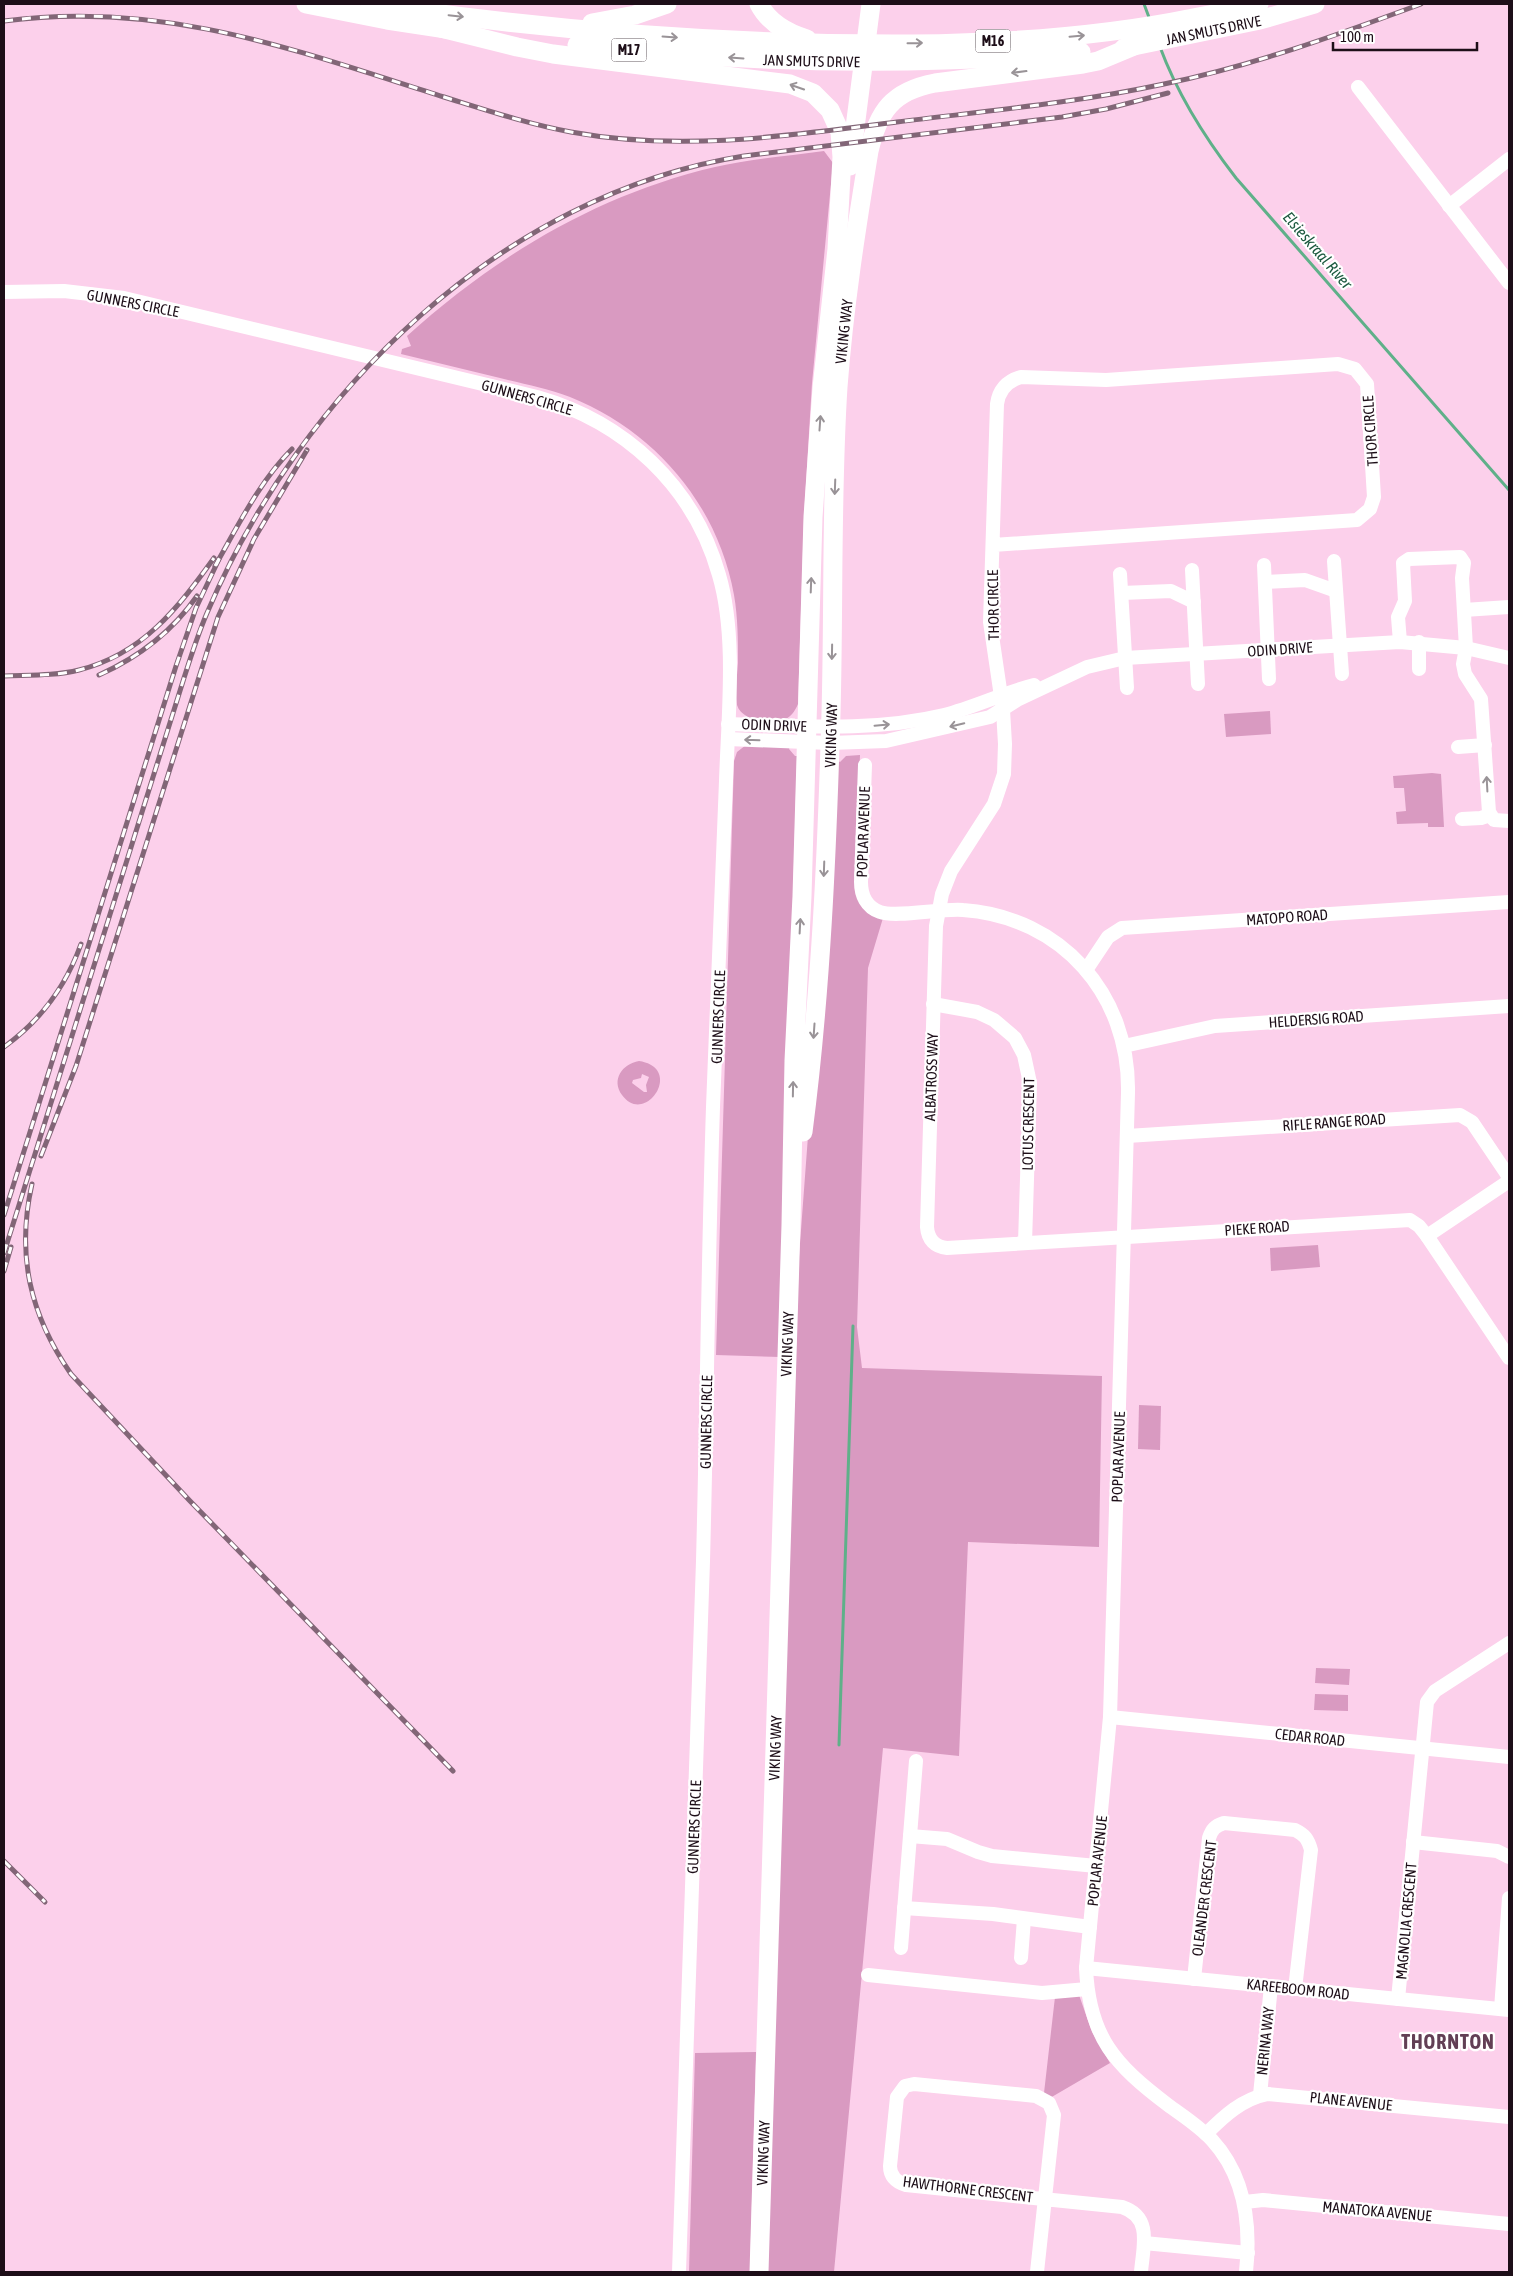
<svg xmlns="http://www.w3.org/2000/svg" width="1513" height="2276" viewBox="0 0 1513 2276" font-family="'Asap Condensed',sans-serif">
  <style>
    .green { fill: #d99ac1; fill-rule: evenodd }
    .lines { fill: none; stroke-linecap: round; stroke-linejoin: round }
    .stream { stroke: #5fb089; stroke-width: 3 }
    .minor { stroke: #fff; stroke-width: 14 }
    .major { stroke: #fff; stroke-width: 19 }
    .rail-casing { stroke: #826677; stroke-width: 5 }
    .rail { stroke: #fff; stroke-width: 3; stroke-dasharray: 9; stroke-linecap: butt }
    .oneway { stroke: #999397 }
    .labels { text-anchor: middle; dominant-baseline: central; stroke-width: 4.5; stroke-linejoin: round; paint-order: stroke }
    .shield { fill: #fff; stroke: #61565d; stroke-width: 1 }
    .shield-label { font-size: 14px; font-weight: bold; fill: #1d0e18 }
    .street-label { font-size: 15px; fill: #1d0e18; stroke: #fff }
    .water-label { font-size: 16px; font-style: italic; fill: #1d5a40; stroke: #fff }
    .district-label { font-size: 20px; font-weight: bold; letter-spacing: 1px; fill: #623f55; stroke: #fff }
  </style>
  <rect width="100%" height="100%" fill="#fcd0eb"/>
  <g class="green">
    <path d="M824 151 833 163 812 383 804 517 798 704C795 711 790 719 782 720 767 723 742 721 737 705 735 691 737 677 738 663 738 641 738 618 734 595 718 505 655 431 570 397 547 388 524 384 500 378 467 370 434 362 401 354L402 349 411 346 407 336C495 256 599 194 715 167 751 159 788 156 824 151Z"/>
    <polygon points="1270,711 1271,734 1226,737 1224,714"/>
    <polygon points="746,745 790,747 789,749 795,756 797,756 780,1357 716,1355 734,761 737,752"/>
    <polygon points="860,755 855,888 883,918 868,968 857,1327 862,1368 1102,1376 1099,1547 968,1542 959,1756 883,1748 834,2272 766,2272 799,1257 836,760 840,762 846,756"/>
    <polygon points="1432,773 1441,774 1444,827 1428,827 1428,823 1397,824 1396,812 1406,811 1404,788 1394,788 1393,776"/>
    <path d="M639 1061C685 1068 645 1127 622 1095 611 1080 622 1064 639 1061ZM642 1074 649 1077 646 1085 647 1092H644L632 1083 633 1080 641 1078Z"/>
    <polygon points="1318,1245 1320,1267 1271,1271 1270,1248"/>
    <polygon points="1139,1405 1161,1406 1160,1450 1138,1449"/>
    <polygon points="1316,1668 1350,1669 1349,1685 1315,1683"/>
    <polygon points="1315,1694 1348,1695 1348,1711 1314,1710"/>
    <polygon points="1079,1995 1092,2032 1110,2063 1050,2098 1044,2093 1055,1997"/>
    <polygon points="756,2052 750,2272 689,2272 695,2053"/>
  </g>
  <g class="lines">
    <g class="stream">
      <polyline points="1144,4 1150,20"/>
      <path d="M1160 47C1177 93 1205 138 1236 178L1509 490"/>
      <polyline points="839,1745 853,1326"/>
    </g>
    <g class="minor">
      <polyline points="1358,87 1509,283"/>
      <polyline points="1449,206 1509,159"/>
      <path d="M4 292 64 291 124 298 537 397C625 422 694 486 719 575 737 636 728 717 726 781 722 890 717 998 713 1107 708 1258 707 1410 703 1561 696 1798 686 2035 679 2272"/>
      <path d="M993 545 1357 520 1370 509 1374 497 1367 384 1355 369 1338 364 1106 380 1021 377C1007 381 999 390 997 404L990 622 1003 710 1005 744 1004 774 994 804 951 871 942 894 936 926 927 1227C928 1240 935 1247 947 1248L1410 1220 1419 1226 1427 1236 1509 1358"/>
      <polyline points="1334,561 1342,674"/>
      <polyline points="1264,565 1269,679"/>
      <polyline points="1192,570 1198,684"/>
      <polyline points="1120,574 1127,688"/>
      <polyline points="1265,582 1305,580 1336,591"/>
      <polyline points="1122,593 1171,591 1194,602"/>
      <polyline points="1464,610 1509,607"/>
      <polyline points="1400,642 1398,617 1405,601 1403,563 1409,559 1460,557 1464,563 1462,578 1466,648 1463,664 1465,674 1481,699 1489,812 1494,820 1509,821"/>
      <polyline points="1419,642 1419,669"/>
      <path d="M728 724C801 726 873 732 944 715 975 707 1003 693 1034 685"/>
      <polyline points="728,739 830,743 886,741 990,717 1017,700 1087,667 1125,658 1400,642 1466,648 1509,658"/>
      <polyline points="1458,747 1485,745"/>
      <path d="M865 765 861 882C861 895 866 907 880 912 896 918 942 908 963 910 1062 917 1130 995 1128 1093L1110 1717 1086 1968C1089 2037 1115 2065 1168 2105 1183 2116 1199 2126 1212 2140 1246 2177 1251 2225 1246 2272"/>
      <polyline points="1462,819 1481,818 1490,815"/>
      <polyline points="1086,970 1108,937 1122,928 1509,902"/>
      <polyline points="933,1004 977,1012 994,1020 1015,1038 1024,1055 1030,1083 1025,1243"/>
      <polyline points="1124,1046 1215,1026 1509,1006"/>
      <polyline points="1127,1136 1460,1115 1472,1122 1509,1177"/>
      <polyline points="1427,1236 1509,1181"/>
      <polyline points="1110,1717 1509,1757"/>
      <polyline points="910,1836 947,1839 978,1852 992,1856 1096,1866"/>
      <polyline points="1413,1842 1497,1851 1509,1857"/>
      <polyline points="904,1908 993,1914 1090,1927"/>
      <polyline points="901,1948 916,1761"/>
      <polyline points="1021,1958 1024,1919"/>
      <polyline points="1086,1968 1509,2010"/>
      <polyline points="868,1975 1042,1993 1087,1989"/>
      <path d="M1194 1979 1209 1838C1212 1829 1215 1826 1224 1823L1295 1830C1305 1835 1308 1839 1311 1850L1295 1989"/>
      <polyline points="1398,1999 1427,1702 1435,1691 1509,1643"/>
      <polyline points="1501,2009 1509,1898"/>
      <polyline points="1260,2095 1271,1986"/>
      <path d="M1206 2134C1224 2116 1242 2099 1268 2094L1509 2117"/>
      <polyline points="1245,2202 1263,2200 1509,2224"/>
      <polyline points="1144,2243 1248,2253"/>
      <path d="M1037 2272 1054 2115 1049 2103 1036 2096 914 2084 905 2086 897 2097 890 2166C890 2176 896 2182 906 2185L1122 2207C1153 2217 1143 2247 1141 2272"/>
    </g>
    <g class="major">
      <polyline points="306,4 387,20 453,30"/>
      <path d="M370 4C549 31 730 45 912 44 1006 43 1100 37 1193 18 1215 14 1237 10 1259 4"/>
      <path d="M759 4C769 23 787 33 807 39"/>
      <polyline points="592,23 635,15 667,4"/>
      <polyline points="441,28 517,47 553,54 790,84 813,93 830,110 840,132 842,157 837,249 822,388 813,517 802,896 794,1061 791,1225 759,2272"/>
      <path id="s1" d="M577 45C745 63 913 67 1081 52"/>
      <path id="s2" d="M1124 48 1260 20 1315 4"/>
      <polyline points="850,166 871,4"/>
      <path id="s3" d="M803 1132C821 993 827 852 831 713 834 604 831 495 838 387 844 307 856 230 869 151 878 112 892 91 935 83L1083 64 1098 61 1134 46"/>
    </g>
    <defs>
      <g id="rail">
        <path d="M4 21C164 0 295 50 444 97 486 110 528 124 571 132 680 152 788 136 897 122 986 111 1076 103 1164 84 1252 66 1337 35 1421 4"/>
        <path d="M215 566C238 526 259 482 292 449"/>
        <path d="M99 675C139 657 172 632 197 596"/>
        <path d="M4 676C29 675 55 676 79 670 143 654 178 608 214 558"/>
        <path d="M4 1047C40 1021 66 986 81 944"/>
        <polyline points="41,1156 76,1066 218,617 254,539 307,450"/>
        <path d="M32 1184C16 1255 30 1315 71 1374L190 1501 453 1771"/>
        <polyline points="4,1215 176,666 196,608 219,559"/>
        <path d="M4 1253 184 678C191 656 198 634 207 613 300 393 502 194 744 156L1062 117 1106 109 1168 93"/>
        <polyline points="4,1271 11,1247"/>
        <polyline points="4,1861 45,1902"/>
      </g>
    </defs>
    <use href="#rail" class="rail-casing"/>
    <use href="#rail" class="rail"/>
  </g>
  <defs><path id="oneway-shaft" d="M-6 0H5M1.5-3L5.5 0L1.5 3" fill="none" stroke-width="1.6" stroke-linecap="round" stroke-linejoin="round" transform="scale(1.25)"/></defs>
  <g class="oneway">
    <use href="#oneway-shaft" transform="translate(456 16) rotate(6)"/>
    <use href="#oneway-shaft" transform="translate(1077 36) rotate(-5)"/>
    <use href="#oneway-shaft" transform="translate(670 37) rotate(4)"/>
    <use href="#oneway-shaft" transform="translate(915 43) rotate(-1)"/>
    <use href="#oneway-shaft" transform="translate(736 58) rotate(-176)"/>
    <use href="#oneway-shaft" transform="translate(1019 72) rotate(173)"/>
    <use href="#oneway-shaft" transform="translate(797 87) rotate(-161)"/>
    <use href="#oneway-shaft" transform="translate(820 423) rotate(-86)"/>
    <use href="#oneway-shaft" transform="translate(835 487) rotate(92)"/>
    <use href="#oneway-shaft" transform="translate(811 585) rotate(-88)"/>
    <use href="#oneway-shaft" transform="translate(832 652) rotate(91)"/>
    <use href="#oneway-shaft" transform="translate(882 725) rotate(-5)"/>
    <use href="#oneway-shaft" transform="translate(957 725) rotate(166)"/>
    <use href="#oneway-shaft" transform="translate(752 740) rotate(-178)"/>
    <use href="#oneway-shaft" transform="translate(1487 784) rotate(-93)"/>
    <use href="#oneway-shaft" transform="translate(824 869) rotate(92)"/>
    <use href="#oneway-shaft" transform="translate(800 926) rotate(-87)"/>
    <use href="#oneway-shaft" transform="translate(814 1031) rotate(94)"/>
    <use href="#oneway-shaft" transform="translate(793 1089) rotate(-89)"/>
  </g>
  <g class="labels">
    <g class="shield">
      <rect x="975.5" y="29.5" width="35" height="23" rx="4"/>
      <rect x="611.5" y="38.5" width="35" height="23" rx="4"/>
    </g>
    <g class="shield-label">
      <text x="993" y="41">M16</text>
      <text x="629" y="50">M17</text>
    </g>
    <g class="street-label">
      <text stroke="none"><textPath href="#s2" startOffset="91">JAN SMUTS DRIVE</textPath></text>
      <text stroke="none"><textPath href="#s1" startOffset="235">JAN SMUTS DRIVE</textPath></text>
      <text transform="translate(133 303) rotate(11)">GUNNERS CIRCLE</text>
      <text stroke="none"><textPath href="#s3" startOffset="802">VIKING WAY</textPath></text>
      <text transform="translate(527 397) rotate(16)">GUNNERS CIRCLE</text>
      <text transform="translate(1370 431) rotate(-94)">THOR CIRCLE</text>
      <text transform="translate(993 605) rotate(-91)">THOR CIRCLE</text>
      <text transform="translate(1280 649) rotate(-4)">ODIN DRIVE</text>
      <text transform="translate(774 725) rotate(2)">ODIN DRIVE</text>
      <text stroke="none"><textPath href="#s3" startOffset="398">VIKING WAY</textPath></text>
      <text transform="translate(863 832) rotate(-88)">POPLAR AVENUE</text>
      <text transform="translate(1287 917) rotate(-4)">MATOPO ROAD</text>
      <text transform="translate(718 1017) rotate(-88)">GUNNERS CIRCLE</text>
      <text transform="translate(1316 1019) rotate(-4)">HELDERSIG ROAD</text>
      <text transform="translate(931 1077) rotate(-88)">ALBATROSS WAY</text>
      <text transform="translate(1334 1122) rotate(-4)">RIFLE RANGE ROAD</text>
      <text transform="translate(1028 1124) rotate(-89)">LOTUS CRESCENT</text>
      <text transform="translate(1257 1228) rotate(-4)">PIEKE ROAD</text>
      <text transform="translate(787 1344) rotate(-88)">VIKING WAY</text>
      <text transform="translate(706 1422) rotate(-89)">GUNNERS CIRCLE</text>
      <text transform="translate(1118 1457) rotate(-88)">POPLAR AVENUE</text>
      <text transform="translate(1310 1737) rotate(6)">CEDAR ROAD</text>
      <text transform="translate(775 1748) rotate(-88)">VIKING WAY</text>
      <text transform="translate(694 1827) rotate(-88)">GUNNERS CIRCLE</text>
      <text transform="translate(1097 1861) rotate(-84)">POPLAR AVENUE</text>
      <text transform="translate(1204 1898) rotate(-83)">OLEANDER CRESCENT</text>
      <text transform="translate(1406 1921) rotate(-85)">MAGNOLIA CRESCENT</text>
      <text transform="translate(1298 1989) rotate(6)">KAREEBOOM ROAD</text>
      <text transform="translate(1265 2041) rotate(-84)">NERINA WAY</text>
      <text transform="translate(1351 2101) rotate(6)">PLANE AVENUE</text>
      <text transform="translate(763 2153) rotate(-88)">VIKING WAY</text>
      <text transform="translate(968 2189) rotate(7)">HAWTHORNE CRESCENT</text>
      <text transform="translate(1377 2211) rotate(5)">MANATOKA AVENUE</text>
    </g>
    <g class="water-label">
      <text transform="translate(1318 250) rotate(49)">Elsieskraal River</text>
    </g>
    <g class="district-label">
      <text x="1448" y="2041">THORNTON</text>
    </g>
  </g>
  <rect width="1513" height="2276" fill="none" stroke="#1d0e18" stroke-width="10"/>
  <path d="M1333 42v8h144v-8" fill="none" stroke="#1d0e18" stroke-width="2.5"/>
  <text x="1340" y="42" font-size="15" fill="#1d0e18" stroke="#ffffff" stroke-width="4" paint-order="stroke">100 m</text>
</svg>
